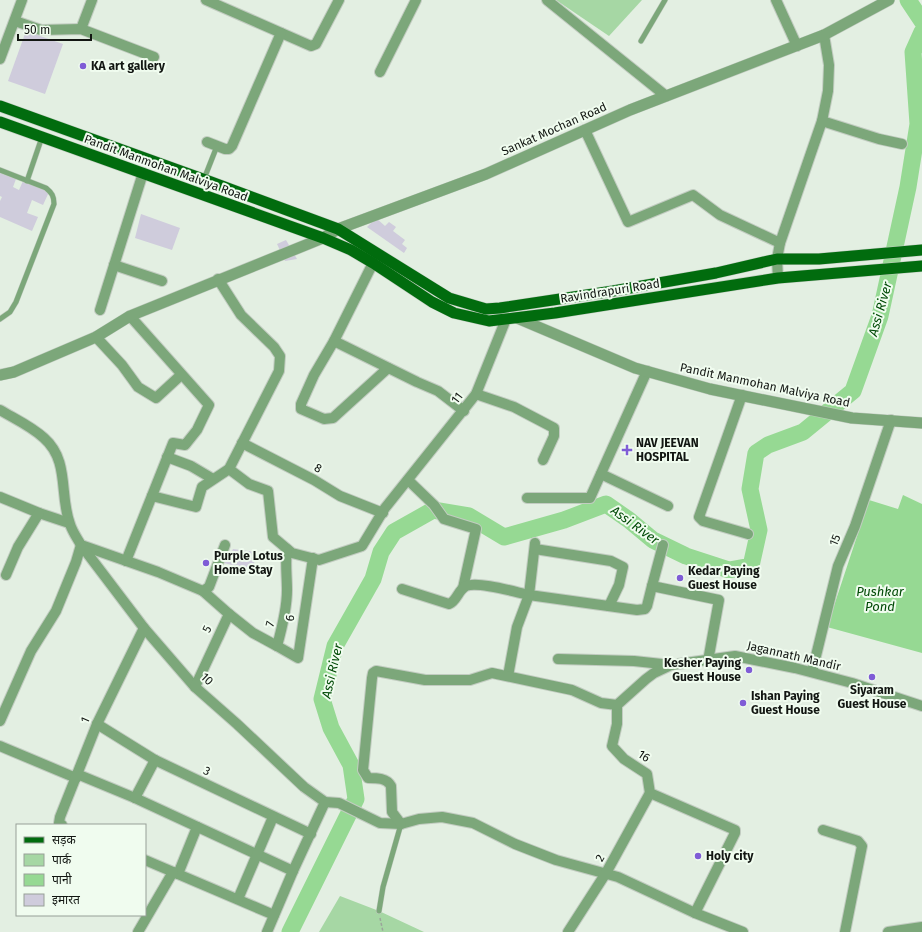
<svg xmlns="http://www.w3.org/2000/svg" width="922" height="932" viewBox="0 0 922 932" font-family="'Fira Sans','Noto Sans Devanagari',sans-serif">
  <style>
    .green { fill: #a6d7a4 }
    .water { fill: #96d993 }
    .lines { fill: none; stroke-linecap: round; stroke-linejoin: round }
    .river { stroke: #96d993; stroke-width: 17 }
    .building { fill: #cfccdc }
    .service-casing { stroke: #c2ccc1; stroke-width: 6 }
    .minor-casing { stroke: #c2ccc1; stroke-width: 12 }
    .tertiary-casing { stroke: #c2ccc1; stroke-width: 12 }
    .primary-casing { stroke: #c2ccc1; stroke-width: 12 }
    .path { stroke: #9ba49a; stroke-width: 1.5; stroke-dasharray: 3 2; stroke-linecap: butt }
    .service { stroke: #7ca77a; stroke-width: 5 }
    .minor { stroke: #7ca77a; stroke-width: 10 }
    .tertiary { stroke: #7ca77a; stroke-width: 11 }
    .primary { stroke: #016c0e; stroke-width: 11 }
    .poi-dot { fill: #7f5cd6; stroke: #f0fcef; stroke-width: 1.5 }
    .labels { text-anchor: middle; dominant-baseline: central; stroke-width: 4; stroke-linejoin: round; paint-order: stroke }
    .poi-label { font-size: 12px; font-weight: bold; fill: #121612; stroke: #f0fcef; text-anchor: start }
    .street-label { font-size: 12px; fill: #121612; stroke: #f0fcef }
    .water-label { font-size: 13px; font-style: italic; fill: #004a06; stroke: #f0fcef }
  </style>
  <rect width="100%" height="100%" fill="#e3efe2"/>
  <g class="green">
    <polygon points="556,0 642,0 609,36"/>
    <polygon points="340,896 379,911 424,932 319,932"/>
  </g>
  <polygon class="water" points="903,495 922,504 922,653 827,627 869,500 898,509"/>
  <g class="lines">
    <g class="river">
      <polyline points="908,0 922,21"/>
      <polyline points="290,932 356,799 351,765 331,728 322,699 335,646 373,579 381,552 394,532 433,510 469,516 504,537 564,520 606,504 629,520 653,540 686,556 729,570 751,566 759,530 750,489 756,453 768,445 803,432 853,391 880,316 908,187 918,124 913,52 922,32"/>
    </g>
  </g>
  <g class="building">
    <polygon points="26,31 63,44 45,94 8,81"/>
    <polygon points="0,173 16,179 13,187 19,190 23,181 49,192 43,205 32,200 27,213 38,217 32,231 0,217 0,201 2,197 0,196"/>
    <polygon points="141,214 180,228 172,250 135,238"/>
    <polygon points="376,218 385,226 389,222 396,227 393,231 405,240 402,244 407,248 404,253 367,227"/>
    <polygon points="286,240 297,259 285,261 277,244"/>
    <polygon points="233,549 256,552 253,570 224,563"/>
  </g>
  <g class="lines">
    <defs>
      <g id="service">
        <polyline points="641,41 665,0"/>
        <path d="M0 170 46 188C52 193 54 196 54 204L16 302 10 312 0 319"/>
        <polyline points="204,179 217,146"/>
        <polyline points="27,181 42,137"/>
        <polyline points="379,911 383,887 401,824"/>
      </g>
      <g id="minor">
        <polyline points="206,0 311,46 316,44 339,0"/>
        <polyline points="547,0 666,96"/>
        <polyline points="776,0 797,46"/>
        <polyline points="15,21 41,30 81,29 154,57"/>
        <polyline points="81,29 92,0"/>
        <polyline points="0,59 22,0"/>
        <polyline points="380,72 416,0"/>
        <polyline points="822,121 879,139 902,144"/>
        <polyline points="585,130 628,222 693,195 720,215 780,243"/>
        <polyline points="207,142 225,149 229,149 232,146 281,33"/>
        <polyline points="373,263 334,341 314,375 301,404 301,409 324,419 333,418 388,368"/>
        <polyline points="114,265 162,281"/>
        <polyline points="778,278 777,259 780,243 822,121 828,91 829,65 824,35"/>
        <polyline points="100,310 143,173"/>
        <polyline points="96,337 122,365 138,387 156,398 181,375"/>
        <polyline points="334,341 417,382 438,391 464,411"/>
        <polyline points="476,394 514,407 554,428 554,436 543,460"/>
        <polyline points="742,395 699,517 703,521 748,534"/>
        <path d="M0 410C15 419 31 426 44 438 70 461 59 495 70 524 72 531 77 538 81 545L158 572 203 591 209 587 225 545"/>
        <polyline points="242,443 314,480 340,496 383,513"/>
        <polyline points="167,457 191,466 213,479"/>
        <polyline points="229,469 249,484 268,491 273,537 292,553 319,560 362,546 385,508 476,394 506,319"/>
        <polyline points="601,474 668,506"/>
        <polyline points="408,480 434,505 444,519 476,529 463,588"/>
        <polyline points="152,496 196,507 202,487 229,469 279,371 280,356 274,347 241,315 218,279"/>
        <polyline points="0,497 39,513 69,523"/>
        <polyline points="527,498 590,498 647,371"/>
        <polyline points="535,543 529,595 637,610 645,609 647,606 652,586"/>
        <polyline points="81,545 144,628 195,687 237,724 304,787 325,802 339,803 380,823 401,824 419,819 442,817 473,823 515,844 556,860 618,877 695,913 743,932"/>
        <polyline points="663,545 652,586 719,600 708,661"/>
        <polyline points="535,549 611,561 623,567 619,585 609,606"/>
        <polyline points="126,561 173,443 185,445 197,430 209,405 130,316"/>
        <polyline points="6,575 18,547 39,513"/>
        <path d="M402 589 449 604C457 601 458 590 466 586 478 581 515 592 529 595L517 627 508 676"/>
        <path d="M229 614 253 633 277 646C282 628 287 609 287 590 287 576 285 563 287 549"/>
        <polyline points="277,646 298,658 313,558"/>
        <polyline points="558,659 634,661 671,665"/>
        <polyline points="812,672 838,566 855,526 891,420"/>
        <polyline points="195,687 229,614 203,591"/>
        <polyline points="617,705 617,724 612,746 624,759 647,774 650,793 735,830 735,833 695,913"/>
        <polyline points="0,721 31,651 56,611 76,562 81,545"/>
        <polyline points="97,724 155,760 311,834"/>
        <polyline points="0,746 76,778"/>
        <polyline points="77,774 135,798 293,871"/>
        <polyline points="135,798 155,760"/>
        <path d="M401 824 392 812 391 786C387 778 377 778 368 778L363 770 372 678 373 673 376 671 425 680H470L492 673 572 690 601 703 617 705 646 679 654 673 671 665 735 656 795 668 852 683 922 706"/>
        <polyline points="62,825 59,823 60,817 97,724 144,628"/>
        <polyline points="823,830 858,841 862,846 845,932"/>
        <polyline points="145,860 274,915"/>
        <polyline points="178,874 197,827"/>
        <polyline points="238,899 273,817"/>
        <polyline points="138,932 173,872"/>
        <polyline points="267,932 293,871 325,802"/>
        <polyline points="568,932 606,873 650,793"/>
        <polyline points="888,932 922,927"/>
      </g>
      <g id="tertiary">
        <polyline points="517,318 635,368 710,389 852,418 922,423"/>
        <polyline points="0,375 14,372 96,337 130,316 323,238 338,229 486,174 630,110 824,35 889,0"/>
      </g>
      <g id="primary">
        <polyline points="0,106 211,182 338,229 449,298 486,309 500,308 613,291 716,273 777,259 819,259 922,250"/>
        <polyline points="0,122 323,238 351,250 373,263 432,302 454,313 489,321 555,313 778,278 922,266"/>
      </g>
    </defs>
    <use href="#service" class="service-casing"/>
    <use href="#minor" class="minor-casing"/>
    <use href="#tertiary" class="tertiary-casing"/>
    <use href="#primary" class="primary-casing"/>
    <polyline class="path" points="380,918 383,932"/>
    <use href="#service" class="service"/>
    <use href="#minor" class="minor"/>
    <use href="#tertiary" class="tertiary"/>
    <use href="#primary" class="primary"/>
  </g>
  <g class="poi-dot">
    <circle cx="83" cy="66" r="4"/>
    <path d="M625 444h4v4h4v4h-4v4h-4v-4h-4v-4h4z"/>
    <circle cx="206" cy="563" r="4"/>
    <circle cx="680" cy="578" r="4"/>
    <circle cx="749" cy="670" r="4"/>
    <circle cx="872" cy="677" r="4"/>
    <circle cx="743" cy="703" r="4"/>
    <circle cx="698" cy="856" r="4"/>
  </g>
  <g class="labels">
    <g class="poi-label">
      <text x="91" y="66">KA art gallery</text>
      <text x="636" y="443">NAV JEEVAN<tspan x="636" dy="14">HOSPITAL</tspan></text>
      <text x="214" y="556">Purple Lotus<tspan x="214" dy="14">Home Stay</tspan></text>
      <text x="688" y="571">Kedar Paying<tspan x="688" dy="14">Guest House</tspan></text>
      <text x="741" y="663" text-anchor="end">Kesher Paying<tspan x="741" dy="14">Guest House</tspan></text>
      <text x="872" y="690" text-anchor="middle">Siyaram<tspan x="872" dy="14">Guest House</tspan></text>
      <text x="751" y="696">Ishan Paying<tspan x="751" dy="14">Guest House</tspan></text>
      <text x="706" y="856">Holy city</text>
    </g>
    <g class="street-label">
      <text transform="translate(554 129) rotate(-24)">Sankat Mochan Road</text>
      <text transform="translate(166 168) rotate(20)">Pandit Manmohan Malviya Road</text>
      <text transform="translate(610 291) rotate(-9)">Ravindrapuri Road</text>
      <text transform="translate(765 385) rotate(12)">Pandit Manmohan Malviya Road</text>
      <text transform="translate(457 398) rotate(-53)">11</text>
      <text transform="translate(318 468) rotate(29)">8</text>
      <text transform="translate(835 540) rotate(-68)">15</text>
      <text transform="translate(290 618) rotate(-82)">6</text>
      <text transform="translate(270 624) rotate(-76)">7</text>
      <text transform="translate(207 629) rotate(-64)">5</text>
      <text transform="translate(794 656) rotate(13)">Jagannath Mandir</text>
      <text transform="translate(207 679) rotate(44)">10</text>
      <text transform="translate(85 720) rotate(-67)">1</text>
      <text transform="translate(644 756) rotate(33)">16</text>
      <text transform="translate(207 771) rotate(26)">3</text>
      <text transform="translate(600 858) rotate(-61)">2</text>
    </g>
    <g class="water-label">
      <text transform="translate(880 309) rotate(-74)">Assi River</text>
      <text transform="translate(635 525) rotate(36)">Assi River</text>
      <text x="880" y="591">Pushkar<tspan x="880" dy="15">Pond</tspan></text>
      <text transform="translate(332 671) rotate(-77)">Assi River</text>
    </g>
  </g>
  <rect x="16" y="824" width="130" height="92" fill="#f0fcef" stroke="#97a097"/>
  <rect x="24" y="837" width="20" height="6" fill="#016c0e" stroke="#97a097"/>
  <text x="52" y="844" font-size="12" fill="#121612">सड़क</text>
  <rect x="24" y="854" width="20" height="12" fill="#a6d7a4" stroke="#97a097"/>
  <text x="52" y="864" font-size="12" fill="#121612">पार्क</text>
  <rect x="24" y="874" width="20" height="12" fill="#96d993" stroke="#97a097"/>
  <text x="52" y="884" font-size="12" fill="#121612">पानी</text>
  <rect x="24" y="894" width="20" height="12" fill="#cfccdc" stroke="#97a097"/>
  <text x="52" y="904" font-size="12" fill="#121612">इमारत</text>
  <path d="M18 34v6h73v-6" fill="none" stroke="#121612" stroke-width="2"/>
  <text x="24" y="34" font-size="12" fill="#121612" stroke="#f0fcef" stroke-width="3" paint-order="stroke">50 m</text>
</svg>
